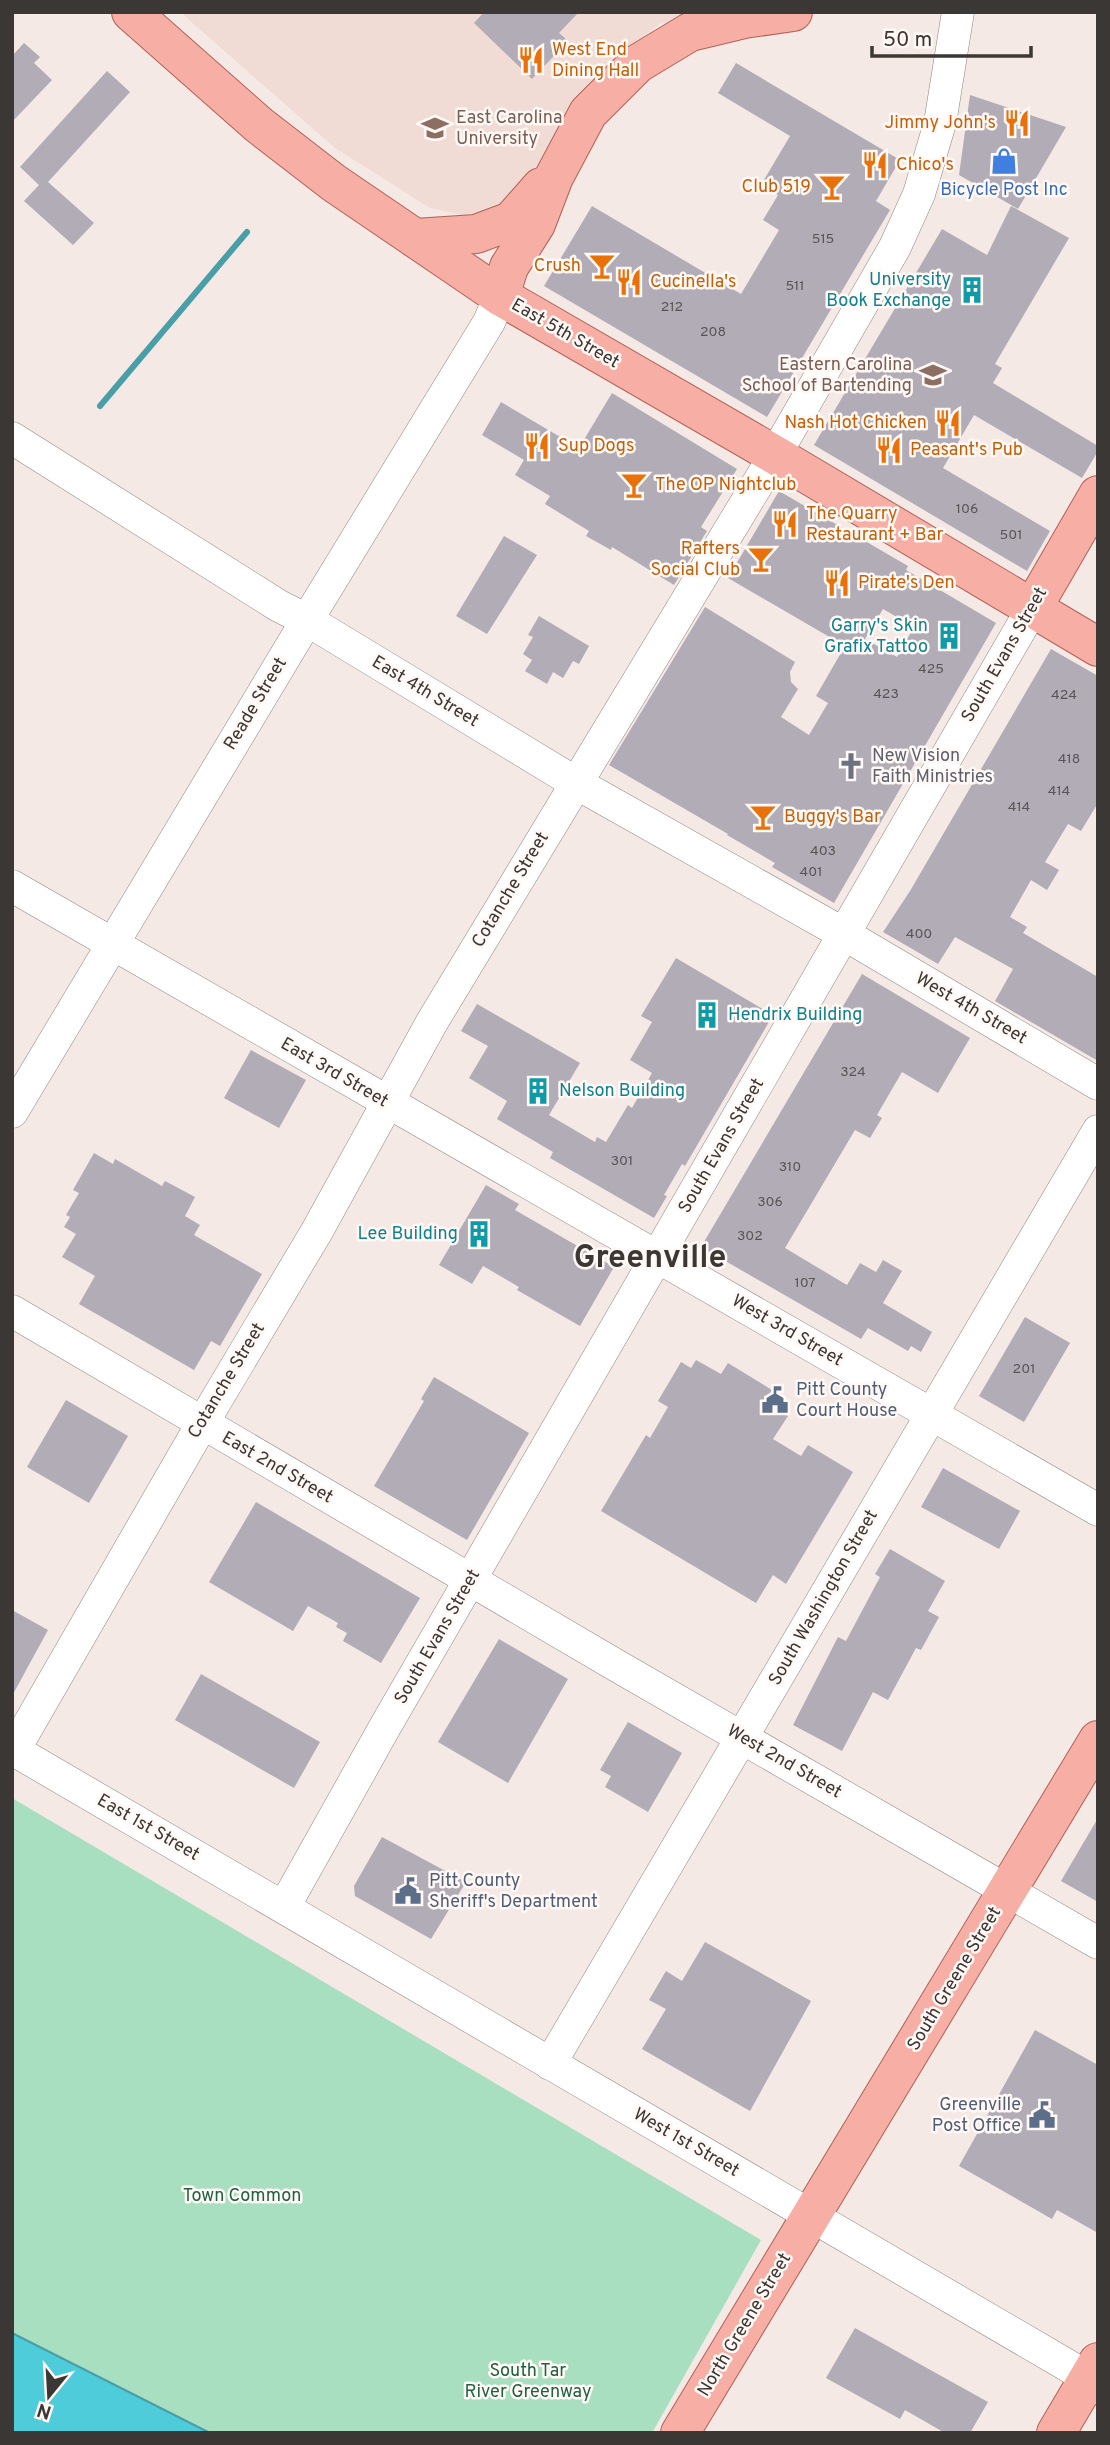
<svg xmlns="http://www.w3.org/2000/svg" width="1110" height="2445" viewBox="0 0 1110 2445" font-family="Overpass,sans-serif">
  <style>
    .built { fill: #f0dcd5 }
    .green { fill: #a8dfc1 }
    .water { fill: #4fccda; stroke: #499fa8; stroke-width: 2 }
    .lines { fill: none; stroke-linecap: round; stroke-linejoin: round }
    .stream { stroke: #499fa8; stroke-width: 6 }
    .building { fill: #b1acb5; fill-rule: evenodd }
    .minor-casing { stroke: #908682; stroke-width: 33 }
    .major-casing { stroke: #b16156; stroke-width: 40 }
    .minor { stroke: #fff; stroke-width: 32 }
    .major { stroke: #f7aea4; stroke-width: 38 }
    .labels { text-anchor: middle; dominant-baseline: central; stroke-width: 5; stroke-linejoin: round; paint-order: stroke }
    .number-label { font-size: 14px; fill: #585455 }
    .food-label { font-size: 18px; fill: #c56008; stroke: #fff8f5; text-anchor: start }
    .education-label { font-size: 18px; fill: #785e54; stroke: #fff8f5; text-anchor: start }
    .shop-label { font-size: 18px; fill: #366cbe; stroke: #fff8f5 }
    .culture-label { font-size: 18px; fill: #0d838f; stroke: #fff8f5; text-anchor: end }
    .street-label { font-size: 18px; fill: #3b3735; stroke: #fff8f5 }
    .worship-label { font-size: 18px; fill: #5b616d; stroke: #fff8f5; text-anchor: start }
    .service-label { font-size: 18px; fill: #4e5e75; stroke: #fff8f5; text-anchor: start }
    .park-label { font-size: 18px; fill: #1e6244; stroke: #fff8f5 }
    .town-label { font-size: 32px; font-weight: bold; fill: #3b3735; stroke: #fff8f5 }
  </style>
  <rect width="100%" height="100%" fill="#f5e9e5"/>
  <polygon class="built" points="180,12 701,12 660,24 609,62 568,108 539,163 518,192 498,208 464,215 430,208 335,148"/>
  <polygon class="green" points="12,1798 761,2240 652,2433 210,2433 12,2333"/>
  <polygon class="water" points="12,2333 210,2433 12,2433"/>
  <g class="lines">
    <polyline class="stream" points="100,406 247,232"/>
  </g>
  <g class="building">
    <polygon points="484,12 579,12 559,33 568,41 532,79 474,23"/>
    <polygon points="24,43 40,57 34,63 52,80 12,122 12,56"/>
    <polygon points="736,63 900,160 876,201 890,210 767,417 544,286 592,206 741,294 779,230 763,220 778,195 761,185 790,136 718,93"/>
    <polygon points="107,71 130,92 48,182 94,223 73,245 24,201 39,185 20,167"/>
    <polygon points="970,95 1066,127 1018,209 959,175"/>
    <polygon points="1011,206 1069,238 995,364 1002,368 993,383 1098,446 1098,451 1082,478 974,415 943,468 1050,531 1027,571 814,445 942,229 987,255"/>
    <polygon points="612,393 737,469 701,527 707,531 674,585 612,547 611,550 586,536 589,531 545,504 550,496 515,475 524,460 482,435 501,402 579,448"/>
    <path d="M779 491 908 566 906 570 996 623 834 903 772 867 775 863 727 835 728 834 609 765 705 607 795 662 790 672 791 682 798 689 781 717 809 735 828 703 816 696 845 646 728 578ZM883 609 914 627 897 657 865 639Z"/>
    <polygon points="504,536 537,555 487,634 456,616"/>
    <polygon points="539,616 589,646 579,664 573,661 563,678 553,672 547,684 525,671 532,660 523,654 533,637 528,635"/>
    <polygon points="1051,649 1098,676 1098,803 1081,831 1068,824 1045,862 1059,870 1047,890 1031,880 1010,917 1027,927 1023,933 1098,977 1098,1061 995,1001 1013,969 955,937 938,964 883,932 910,891"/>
    <polygon points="676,958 773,1015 685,1166 682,1164 664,1195 667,1196 654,1218 550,1158 553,1152 497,1119 507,1101 469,1078 488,1046 461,1031 477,1004 580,1063 549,1115 595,1142 597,1137 606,1142 628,1105 632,1108 652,1073 630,1060 652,1022 641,1016"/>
    <polygon points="862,974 970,1038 938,1093 902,1072 877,1115 882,1118 870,1138 855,1130 785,1248 847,1285 860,1263 876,1272 883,1260 902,1271 883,1303 932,1332 921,1352 911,1346 908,1351 868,1328 861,1339 701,1247"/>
    <polygon points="251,1050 306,1080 279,1128 224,1098"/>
    <polygon points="94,1153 113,1164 115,1159 162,1186 165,1181 195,1197 185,1216 200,1225 194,1235 262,1274 220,1346 211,1341 194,1370 79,1304 95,1276 62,1257 76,1234 64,1227 70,1217 66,1215 79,1193 73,1190"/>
    <polygon points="486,1185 519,1204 515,1210 614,1267 580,1326 517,1290 519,1287 483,1266 472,1284 439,1265"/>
    <polygon points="1025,1317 1070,1343 1024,1422 979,1396"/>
    <polygon points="696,1360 721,1374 728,1363 772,1390 764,1402 788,1416 773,1439 801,1456 808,1445 853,1472 786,1584 773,1575 756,1603 601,1511 646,1435 650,1438 668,1407 658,1401 681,1362 691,1368"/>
    <polygon points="434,1377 529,1433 467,1540 374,1486 424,1401 421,1399"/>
    <polygon points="66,1400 128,1436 89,1503 27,1467"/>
    <polygon points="943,1468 1020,1511 999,1549 921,1507"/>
    <polygon points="256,1502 420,1598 381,1663 343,1641 347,1633 336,1627 338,1623 308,1606 293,1631 209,1582"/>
    <polygon points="890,1549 945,1581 928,1611 939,1617 921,1650 916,1648 888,1700 873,1692 842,1751 793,1725 838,1637 846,1641 880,1577 875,1574"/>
    <polygon points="12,1610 48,1630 12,1696"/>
    <polygon points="499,1639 568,1679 508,1783 438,1742"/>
    <polygon points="201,1674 320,1742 294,1788 175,1720"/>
    <polygon points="628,1722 682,1753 648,1812 605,1787 611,1776 600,1770"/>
    <polygon points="1098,1818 1098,1902 1061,1881"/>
    <polygon points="382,1837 466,1882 431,1939 355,1896 354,1886"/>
    <polygon points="705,1942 811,2001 750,2111 642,2049 666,2009 649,2000 666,1971 682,1981"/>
    <polygon points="1035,2030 1098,2065 1098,2233 1057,2210 1052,2219 959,2166"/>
    <polygon points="855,2328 988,2402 970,2433 945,2433 905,2410 900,2419 826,2378"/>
  </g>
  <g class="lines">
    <defs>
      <g id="minor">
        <polyline points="12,438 279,606 307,620 576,783 844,934 1098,1084"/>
        <polyline points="12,886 1098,1510"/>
        <polyline points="12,1112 307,620 489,322 500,296"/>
        <polyline points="12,1311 619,1667 1098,1943"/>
        <polyline points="12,1749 1065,2364 1088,2378 1098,2388"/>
        <polyline points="14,1750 202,1424 317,1231 432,1022 775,455 895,247 919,194 940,123 958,12"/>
        <polyline points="284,1907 386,1725 1032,609"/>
        <polyline points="550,2064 1098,1131"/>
      </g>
      <g id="major">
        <polyline points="131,12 259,125 334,183 500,296 775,455 1098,647"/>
        <polyline points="415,238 476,234 511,221 541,187"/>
        <polyline points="500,296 509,267 536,224 554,177 588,113 637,64 690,32 744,19 793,12"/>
        <polyline points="1032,609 1098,495"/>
        <polyline points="680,2433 1098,1740"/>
        <polyline points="1056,2433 1098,2362"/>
      </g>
    </defs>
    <use href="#minor" class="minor-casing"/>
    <use href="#major" class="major-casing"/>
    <use href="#minor" class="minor"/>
    <use href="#major" class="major"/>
  </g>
  <defs>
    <symbol id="restaurant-bare" viewBox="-9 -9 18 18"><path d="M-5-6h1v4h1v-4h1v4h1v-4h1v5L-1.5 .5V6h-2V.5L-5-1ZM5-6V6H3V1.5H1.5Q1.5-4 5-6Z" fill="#e8710a" stroke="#fff8f5" stroke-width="2.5" paint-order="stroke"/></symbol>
    <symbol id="university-bare" viewBox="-9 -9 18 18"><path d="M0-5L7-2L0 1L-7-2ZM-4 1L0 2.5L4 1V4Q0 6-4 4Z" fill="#8d6e63" stroke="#fff8f5" stroke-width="2.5" paint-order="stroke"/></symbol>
    <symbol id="shop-bare" viewBox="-9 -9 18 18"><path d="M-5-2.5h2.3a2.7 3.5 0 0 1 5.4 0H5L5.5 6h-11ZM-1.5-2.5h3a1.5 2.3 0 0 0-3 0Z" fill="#3f7fe0" stroke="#fff8f5" stroke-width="2.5" paint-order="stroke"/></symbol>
    <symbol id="bar-bare" viewBox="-9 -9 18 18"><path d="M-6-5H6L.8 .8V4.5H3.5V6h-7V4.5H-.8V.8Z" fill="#e8710a" stroke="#fff8f5" stroke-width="2.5" paint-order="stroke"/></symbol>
    <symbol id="building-bare" viewBox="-9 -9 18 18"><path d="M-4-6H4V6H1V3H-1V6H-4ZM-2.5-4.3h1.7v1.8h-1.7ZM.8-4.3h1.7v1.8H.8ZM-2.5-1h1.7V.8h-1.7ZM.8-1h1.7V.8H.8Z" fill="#0f9aa8" stroke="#fff8f5" stroke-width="2.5" paint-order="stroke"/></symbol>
    <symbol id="school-bare" viewBox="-9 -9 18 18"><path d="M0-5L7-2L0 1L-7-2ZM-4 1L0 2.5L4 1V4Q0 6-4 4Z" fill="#8d6e63" stroke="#fff8f5" stroke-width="2.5" paint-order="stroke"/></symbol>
    <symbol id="church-bare" viewBox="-9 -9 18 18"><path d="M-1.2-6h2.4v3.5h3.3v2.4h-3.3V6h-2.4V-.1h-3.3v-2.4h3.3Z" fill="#6b7280" stroke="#fff8f5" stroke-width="2.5" paint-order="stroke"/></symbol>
    <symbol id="civic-bare" viewBox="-9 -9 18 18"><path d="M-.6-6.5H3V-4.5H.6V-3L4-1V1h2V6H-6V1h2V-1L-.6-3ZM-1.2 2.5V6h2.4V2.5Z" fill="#5c6f8a" stroke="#fff8f5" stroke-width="2.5" paint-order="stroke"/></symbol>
  </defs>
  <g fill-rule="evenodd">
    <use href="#restaurant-bare" x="512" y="41" width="38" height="38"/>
    <use href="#restaurant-bare" x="998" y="104" width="38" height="38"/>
    <use href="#university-bare" x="416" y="109" width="38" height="38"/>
    <use href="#shop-bare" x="985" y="142" width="38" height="38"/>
    <use href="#restaurant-bare" x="856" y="146" width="38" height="38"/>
    <use href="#bar-bare" x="813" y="168" width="38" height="38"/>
    <use href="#bar-bare" x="583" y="247" width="38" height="38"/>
    <use href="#restaurant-bare" x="610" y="263" width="38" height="38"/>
    <use href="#building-bare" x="953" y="271" width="38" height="38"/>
    <use href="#school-bare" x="914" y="356" width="38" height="38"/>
    <use href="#restaurant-bare" x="929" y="404" width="38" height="38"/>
    <use href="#restaurant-bare" x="518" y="427" width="38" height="38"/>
    <use href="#restaurant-bare" x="870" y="431" width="38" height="38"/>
    <use href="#bar-bare" x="615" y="466" width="38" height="38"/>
    <use href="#restaurant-bare" x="766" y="505" width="38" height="38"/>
    <use href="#bar-bare" x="742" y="540" width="38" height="38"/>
    <use href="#restaurant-bare" x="818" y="564" width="38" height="38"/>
    <use href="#building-bare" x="930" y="617" width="38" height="38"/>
    <use href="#church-bare" x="832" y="747" width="38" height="38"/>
    <use href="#bar-bare" x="744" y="798" width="38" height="38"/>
    <use href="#building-bare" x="688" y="996" width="38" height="38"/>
    <use href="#building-bare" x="519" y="1072" width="38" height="38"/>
    <use href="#building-bare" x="460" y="1215" width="38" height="38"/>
    <use href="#civic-bare" x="756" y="1381" width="38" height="38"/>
    <use href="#civic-bare" x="389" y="1872" width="38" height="38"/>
    <use href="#civic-bare" x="1023" y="2096" width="38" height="38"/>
  </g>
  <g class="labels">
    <g class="number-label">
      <text x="823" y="239">515</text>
      <text x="795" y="286">511</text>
      <text x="672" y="307">212</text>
      <text x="713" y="332">208</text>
      <text x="967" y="509">106</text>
      <text x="1011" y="535">501</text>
      <text x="931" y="669">425</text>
      <text x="886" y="694">423</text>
      <text x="1064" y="695">424</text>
      <text x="1069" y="759">418</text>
      <text x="1059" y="791">414</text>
      <text x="1019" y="807">414</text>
      <text x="823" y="851">403</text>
      <text x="811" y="872">401</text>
      <text x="919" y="934">400</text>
      <text x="853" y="1072">324</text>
      <text x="622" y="1161">301</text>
      <text x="790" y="1167">310</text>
      <text x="770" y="1202">306</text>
      <text x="750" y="1236">302</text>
      <text x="805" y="1283">107</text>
      <text x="1024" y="1369">201</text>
    </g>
    <g class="food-label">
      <text x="552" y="50">West End<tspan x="552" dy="21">Dining Hall</tspan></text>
      <text x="996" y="123" text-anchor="end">Jimmy John's</text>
      <text x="896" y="165">Chico's</text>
      <text x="811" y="187" text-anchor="end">Club 519</text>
      <text x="581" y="266" text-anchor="end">Crush</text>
      <text x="650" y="282">Cucinella's</text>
      <text x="927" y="423" text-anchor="end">Nash Hot Chicken</text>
      <text x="558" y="446">Sup Dogs</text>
      <text x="910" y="450">Peasant's Pub</text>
      <text x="655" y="485">The OP Nightclub</text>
      <text x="806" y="514">The Quarry<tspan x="806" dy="21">Restaurant + Bar</tspan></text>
      <text x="740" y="549" text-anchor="end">Rafters<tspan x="740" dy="21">Social Club</tspan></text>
      <text x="858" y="583">Pirate's Den</text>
      <text x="784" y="817">Buggy's Bar</text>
    </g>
    <g class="education-label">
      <text x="456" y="118">East Carolina<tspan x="456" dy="21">University</tspan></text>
      <text x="912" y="365" text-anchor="end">Eastern Carolina<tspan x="912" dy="21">School of Bartending</tspan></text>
    </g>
    <g class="shop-label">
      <text x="1004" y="190">Bicycle Post Inc</text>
    </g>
    <g class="culture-label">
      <text x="951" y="280">University<tspan x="951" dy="21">Book Exchange</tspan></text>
      <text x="928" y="626">Garry's Skin<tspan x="928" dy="21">Grafix Tattoo</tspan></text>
      <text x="728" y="1015" text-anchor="start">Hendrix Building</text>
      <text x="559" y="1091" text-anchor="start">Nelson Building</text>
      <text x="458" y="1234">Lee Building</text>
    </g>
    <g class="street-label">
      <text transform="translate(565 334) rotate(30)">East 5th Street</text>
      <text transform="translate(1005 655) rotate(-60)">South Evans Street</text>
      <text transform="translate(425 692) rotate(31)">East 4th Street</text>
      <text transform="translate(256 704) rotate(-59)">Reade Street</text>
      <text transform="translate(511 890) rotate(-59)">Cotanche Street</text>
      <text transform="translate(971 1009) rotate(30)">West 4th Street</text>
      <text transform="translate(334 1073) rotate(30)">East 3rd Street</text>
      <text transform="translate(722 1146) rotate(-60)">South Evans Street</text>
      <text transform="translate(787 1331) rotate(30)">West 3rd Street</text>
      <text transform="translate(227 1381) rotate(-59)">Cotanche Street</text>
      <text transform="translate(277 1468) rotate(30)">East 2nd Street</text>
      <text transform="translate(824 1598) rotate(-60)">South Washington Street</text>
      <text transform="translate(438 1637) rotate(-60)">South Evans Street</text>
      <text transform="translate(784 1762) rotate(30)">West 2nd Street</text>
      <text transform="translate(148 1828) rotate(30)">East 1st Street</text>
      <text transform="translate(955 1979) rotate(-59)">South Greene Street</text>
      <text transform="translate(686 2143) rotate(30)">West 1st Street</text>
      <text transform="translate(745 2325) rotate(-59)">North Greene Street</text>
    </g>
    <g class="worship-label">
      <text x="872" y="756">New Vision<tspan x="872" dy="21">Faith Ministries</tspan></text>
    </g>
    <g class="service-label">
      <text x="796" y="1390">Pitt County<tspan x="796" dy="21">Court House</tspan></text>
      <text x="429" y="1881">Pitt County<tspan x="429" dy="21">Sheriff's Department</tspan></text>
      <text x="1021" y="2105" text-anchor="end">Greenville<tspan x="1021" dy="21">Post Office</tspan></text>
    </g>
    <g class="park-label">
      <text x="242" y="2196">Town Common</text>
      <text x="528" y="2371">South Tar<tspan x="528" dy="21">River Greenway</tspan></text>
    </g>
    <g class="town-label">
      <text x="650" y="1259">Greenville</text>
    </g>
  </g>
  <rect width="1110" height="2445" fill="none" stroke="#3b3735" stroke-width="28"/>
  <g transform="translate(49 2396) rotate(198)" stroke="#fff8f5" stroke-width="5" paint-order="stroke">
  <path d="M0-5L12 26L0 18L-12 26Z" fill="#3b3735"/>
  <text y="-10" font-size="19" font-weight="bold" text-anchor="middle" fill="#3b3735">N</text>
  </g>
  <path d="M872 46v10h159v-10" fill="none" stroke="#3b3735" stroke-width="3.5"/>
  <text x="883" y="46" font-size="21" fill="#3b3735" stroke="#fff8f5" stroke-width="5" paint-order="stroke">50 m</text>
</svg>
